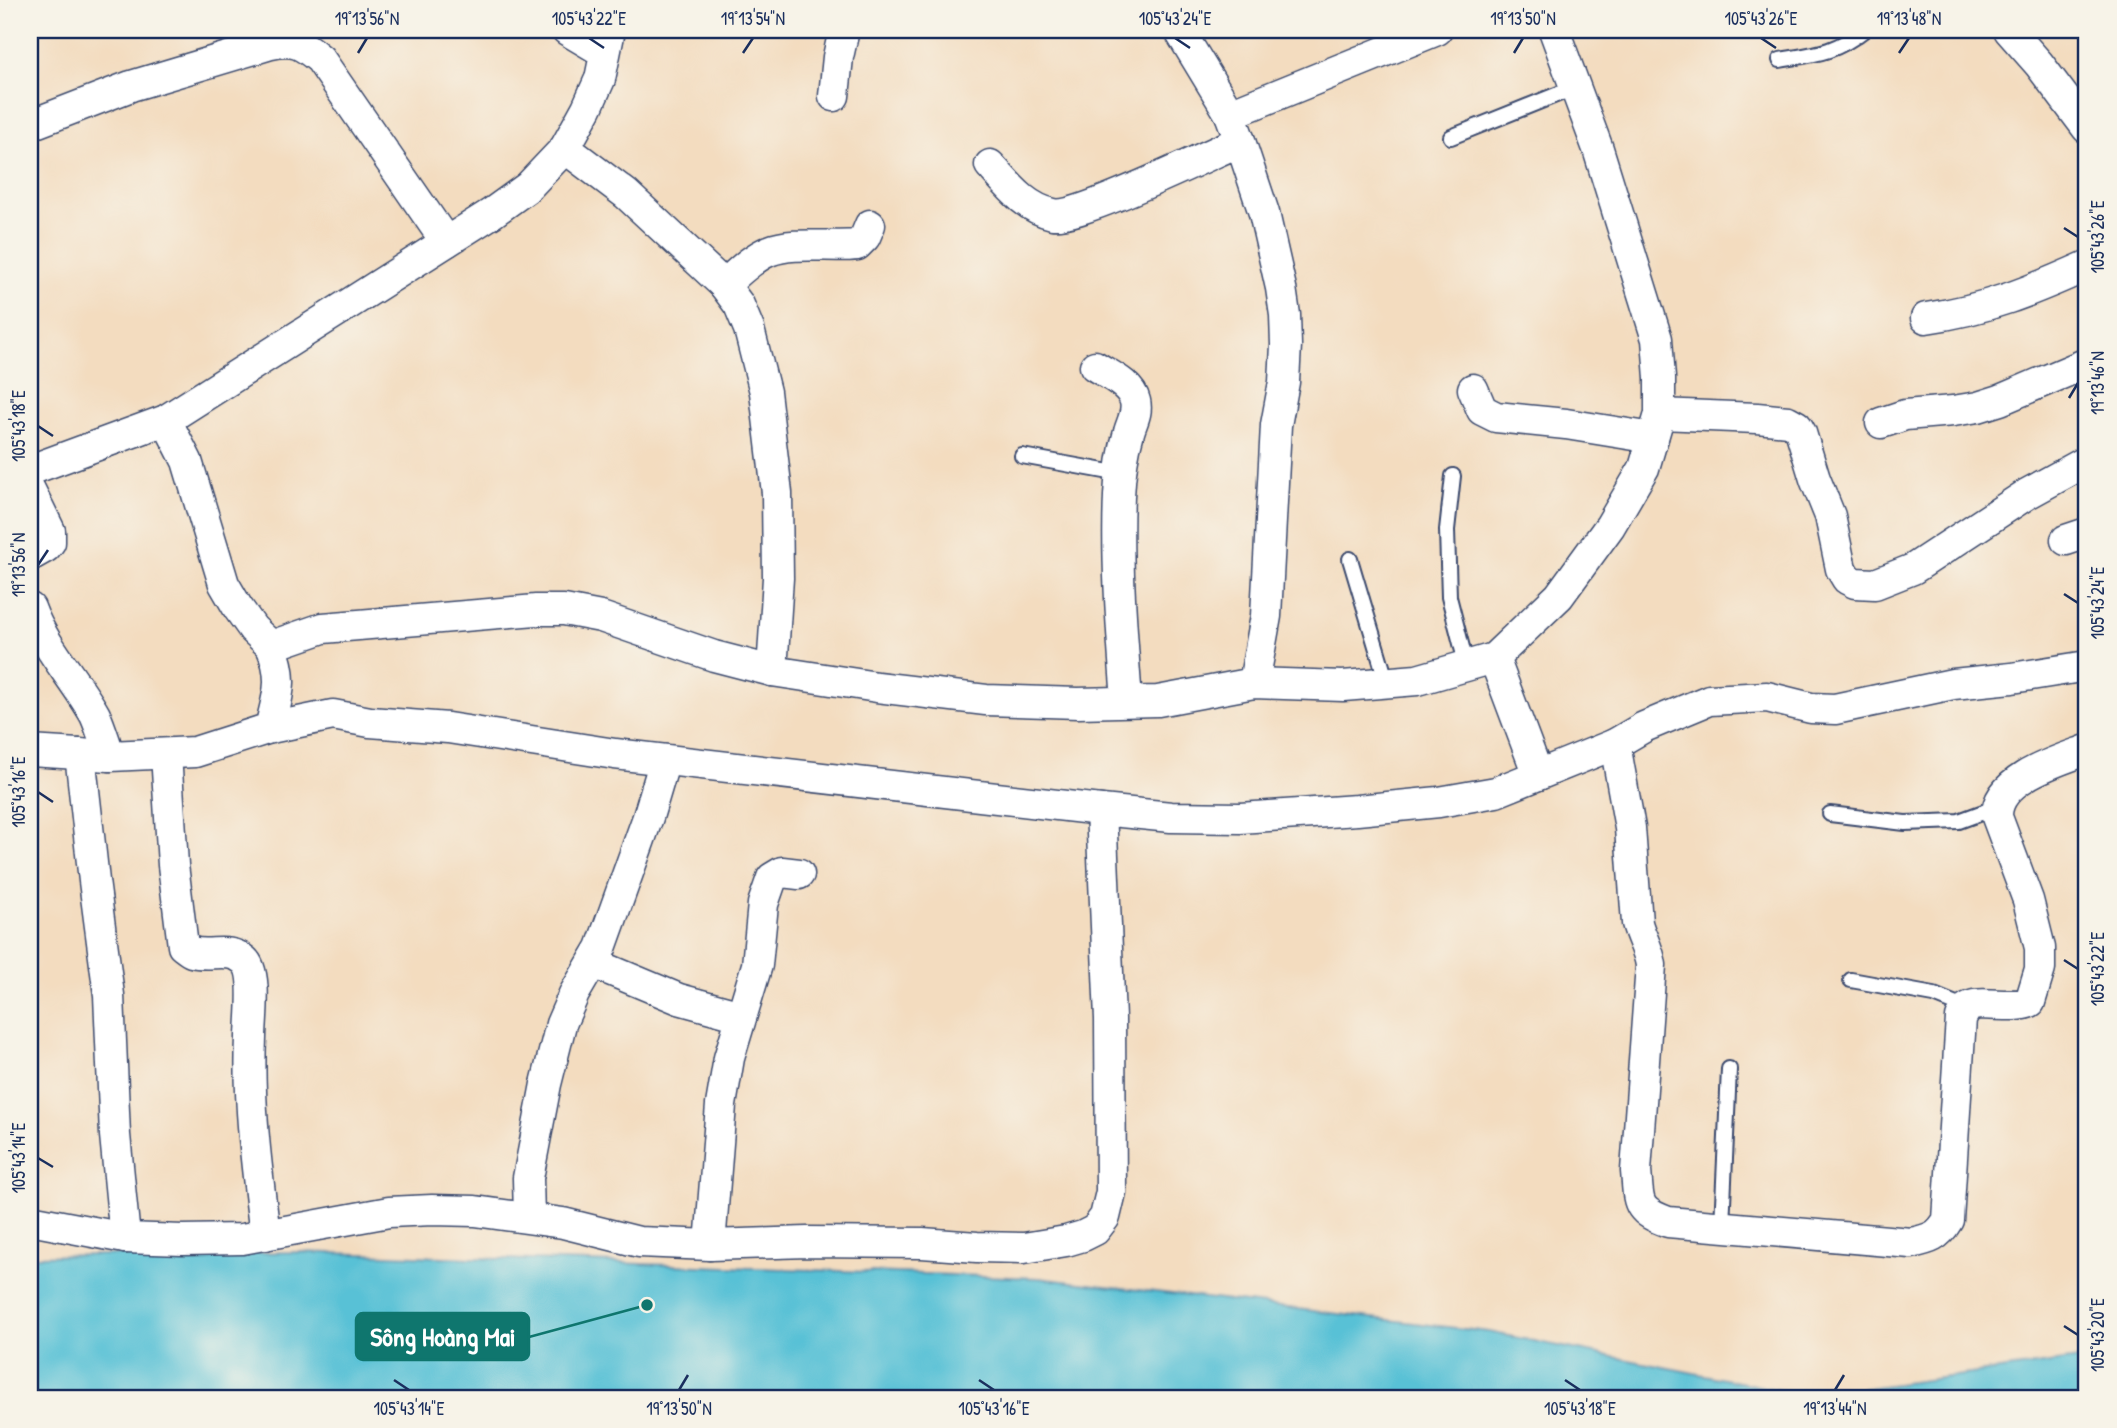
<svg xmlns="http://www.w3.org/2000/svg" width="2117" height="1428" viewBox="0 0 2117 1428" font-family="'Patrick Hand',sans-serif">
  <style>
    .water { fill: #59c1d6; stroke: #3a789a; stroke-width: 2 }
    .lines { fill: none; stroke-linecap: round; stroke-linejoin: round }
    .lane-casing { stroke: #3b496d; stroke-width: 18 }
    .street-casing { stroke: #3b496d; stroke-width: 33 }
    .lane { stroke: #fff; stroke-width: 14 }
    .street { stroke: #fff; stroke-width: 30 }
    .ticks { fill: none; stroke: #1b2f5e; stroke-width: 2.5 }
    .leader { fill: none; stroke: #0f766e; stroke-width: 2.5 }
    .callout-dot { fill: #0f766e; stroke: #f7f3e8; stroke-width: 2.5 }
    .callout { fill: #0f766e; stroke: #0f766e; stroke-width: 2.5 }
    .callout-label { font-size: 26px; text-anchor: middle; font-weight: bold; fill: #fff }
    .neatline { fill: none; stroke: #1b2f5e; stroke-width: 2.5 }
    .ticks-label { font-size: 18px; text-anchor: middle; fill: #1b2f5e }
  </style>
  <rect width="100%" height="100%" fill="#f7f3e8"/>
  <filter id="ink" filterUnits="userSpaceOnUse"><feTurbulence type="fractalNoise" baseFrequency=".0143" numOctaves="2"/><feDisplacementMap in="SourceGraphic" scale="14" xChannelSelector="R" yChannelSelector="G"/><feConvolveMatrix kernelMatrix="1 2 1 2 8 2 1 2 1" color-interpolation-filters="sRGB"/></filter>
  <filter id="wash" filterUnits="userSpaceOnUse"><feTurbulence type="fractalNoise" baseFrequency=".00686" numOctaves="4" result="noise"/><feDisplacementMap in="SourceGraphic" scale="28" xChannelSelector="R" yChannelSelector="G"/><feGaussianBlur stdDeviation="1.57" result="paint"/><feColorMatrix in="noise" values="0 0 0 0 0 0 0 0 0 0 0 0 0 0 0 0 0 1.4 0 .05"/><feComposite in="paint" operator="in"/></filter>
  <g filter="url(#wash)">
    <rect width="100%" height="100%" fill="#f3dcbf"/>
    <polygon class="water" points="302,1252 1038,1278 1489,1332 1809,1396 2087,1358 2087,1398 30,1398 30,1256"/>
  </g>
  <g filter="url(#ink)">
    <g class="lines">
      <defs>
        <g id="lane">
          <path d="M1780 60C1815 54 1835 53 1864 30"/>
          <polyline points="1451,137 1576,87"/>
          <polyline points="1022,456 1121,474"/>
          <polyline points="1453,476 1447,530 1449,597 1467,667"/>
          <polyline points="1350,559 1387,683"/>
          <polyline points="1830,814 1905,823 1959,821 1997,807"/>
          <polyline points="1851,980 1934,995 1966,1008"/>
          <polyline points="1722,1226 1729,1069"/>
        </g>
        <g id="street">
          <polyline points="567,30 604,52"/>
          <polyline points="1179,30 1230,114 1240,141 1264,213 1281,288 1285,315 1286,345 1284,382 1276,425 1266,616 1254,683"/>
          <polyline points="2009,30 2039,64 2087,128"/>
          <polyline points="834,96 838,57 844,30"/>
          <polyline points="1230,114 1437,30"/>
          <path d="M30 125 131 86 271 44C295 39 302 44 320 59L446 242"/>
          <polyline points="565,148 626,194 724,285 739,305 749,329 765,392 777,493 778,578 772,671"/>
          <path d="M990 165C1009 186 1025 208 1053 214 1077 219 1210 154 1240 141"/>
          <path d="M724 285C738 273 752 258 769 251 793 241 831 248 857 245L865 237 870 225"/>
          <path d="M1926 318C1988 309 2031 291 2087 266"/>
          <path d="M1095 366C1109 375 1131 384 1135 401 1138 413 1132 421 1129 432 1123 452 1120 475 1119 496 1116 564 1122 633 1127 701"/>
          <polyline points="1473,389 1482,410 1496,417 1566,424 1653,438"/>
          <polyline points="1660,414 1757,418 1788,421 1797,426 1801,433 1815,479 1830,516 1841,569 1847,579 1855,583 1875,584 1913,569 2027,494 2087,461"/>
          <polyline points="166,420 187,461 224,584 238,608 253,629 271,646"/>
          <polyline points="1881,423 1905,415 1953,411 1978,407 2000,400 2087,363"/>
          <polyline points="30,470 166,420 492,213 528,187 565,148 587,108 600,79 610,30"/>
          <polyline points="30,490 50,531 50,542 46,547 30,556"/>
          <polyline points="2066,540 2087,533"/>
          <path d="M30 608C44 647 75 679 95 715 101 728 105 743 110 756"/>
          <polyline points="1494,658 1538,775"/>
          <polyline points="270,728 333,715 370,722 448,728 615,754 1101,810 1171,817 1240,818 1357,810 1439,802 1496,792 1615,744 1644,727 1709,700 1767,697 1811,708 1835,709 1953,684 2012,678 2087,666"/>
          <path d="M1615 744 1630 828 1637 923C1641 938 1649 950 1651 965L1636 1171C1639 1203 1635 1210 1668 1222L1911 1243C1930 1239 1938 1237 1948 1220L1961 1018C1962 1017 1966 1009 1967 1008 1977 999 2013 1010 2030 1002L2040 969V948L2028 900 1997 817C1995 779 2057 761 2087 750"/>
          <path d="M30 751 110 756 195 752 270 728C278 695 285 679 271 646L323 628 536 610H564L601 617 714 656 772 671 877 687 986 700 1078 703 1158 701 1254 683 1343 686 1417 680 1494 658 1559 596 1610 526 1644 468 1660 414V378L1657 339 1598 149 1554 30"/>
          <polyline points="80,754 94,881 109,995 115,1135 125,1238"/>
          <path d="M166 754 173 865 183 946C186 948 189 951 192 952 210 957 229 947 244 960 258 972 251 1019 251 1038 248 1103 257 1170 265 1235"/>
          <polyline points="593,963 679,999 741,1016"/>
          <polyline points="529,1217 528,1178 546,1084 561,1024 574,994 601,948 648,817 665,760"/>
          <polyline points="30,1220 125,1238 183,1240 242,1239 389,1212 432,1210 475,1211 563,1223 639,1242 710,1245 807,1242 922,1243 977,1247 1024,1248 1066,1241 1083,1236 1095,1230 1105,1217 1111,1192 1110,1019 1101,810"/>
          <polyline points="710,1245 721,1105 729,1058 757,965 763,904 772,878 782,872 799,874"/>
        </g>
      </defs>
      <use href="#lane" class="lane-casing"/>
      <use href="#street" class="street-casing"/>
      <use href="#lane" class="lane"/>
      <use href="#street" class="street"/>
    </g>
  </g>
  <path class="ticks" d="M589 38 604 48M1175 38 1190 48M1761 38 1776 48M358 53 367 38M743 53 753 38M1514 53 1523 38M1899 53 1909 38M2064 228 2078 237M2069 398 2078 383M38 426 53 436M38 565 48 550M2064 594 2078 603M38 792 53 802M2064 960 2078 969M38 1158 53 1167M2064 1326 2078 1335M394 1380 409 1390M979 1380 994 1390M1565 1380 1580 1390M679 1390 688 1375M1835 1390 1844 1375"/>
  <path class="leader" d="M647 1305L529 1337"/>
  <circle class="callout-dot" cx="647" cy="1305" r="7"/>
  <rect class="callout" x="356" y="1313" width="173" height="47" rx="7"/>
  <g class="callout-label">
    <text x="443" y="1346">Sông Hoàng Mai</text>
  </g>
  <rect width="2117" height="1428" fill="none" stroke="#f7f3e8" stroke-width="77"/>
  <rect x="38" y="38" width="2040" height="1352" class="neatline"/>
  <g class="ticks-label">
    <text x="367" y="25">19°13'56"N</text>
    <text x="589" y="25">105°43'22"E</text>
    <text x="753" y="25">19°13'54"N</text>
    <text x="1175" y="25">105°43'24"E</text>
    <text x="1523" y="25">19°13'50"N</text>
    <text x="1761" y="25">105°43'26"E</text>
    <text x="1909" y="25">19°13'48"N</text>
    <text transform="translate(2098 237) rotate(-90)" y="6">105°43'26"E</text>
    <text transform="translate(2098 383) rotate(-90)" y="6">19°13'46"N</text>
    <text transform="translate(19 426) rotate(-90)" y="6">105°43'18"E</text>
    <text transform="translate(19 565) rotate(-90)" y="6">19°13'56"N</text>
    <text transform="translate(2098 603) rotate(-90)" y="6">105°43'24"E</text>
    <text transform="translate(19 792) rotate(-90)" y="6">105°43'16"E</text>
    <text transform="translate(2098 969) rotate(-90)" y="6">105°43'22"E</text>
    <text transform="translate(19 1158) rotate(-90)" y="6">105°43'14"E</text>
    <text transform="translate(2098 1335) rotate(-90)" y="6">105°43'20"E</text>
    <text x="409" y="1415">105°43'14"E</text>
    <text x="679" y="1415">19°13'50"N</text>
    <text x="994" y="1415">105°43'16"E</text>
    <text x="1580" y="1415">105°43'18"E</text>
    <text x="1835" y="1415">19°13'44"N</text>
  </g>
</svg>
